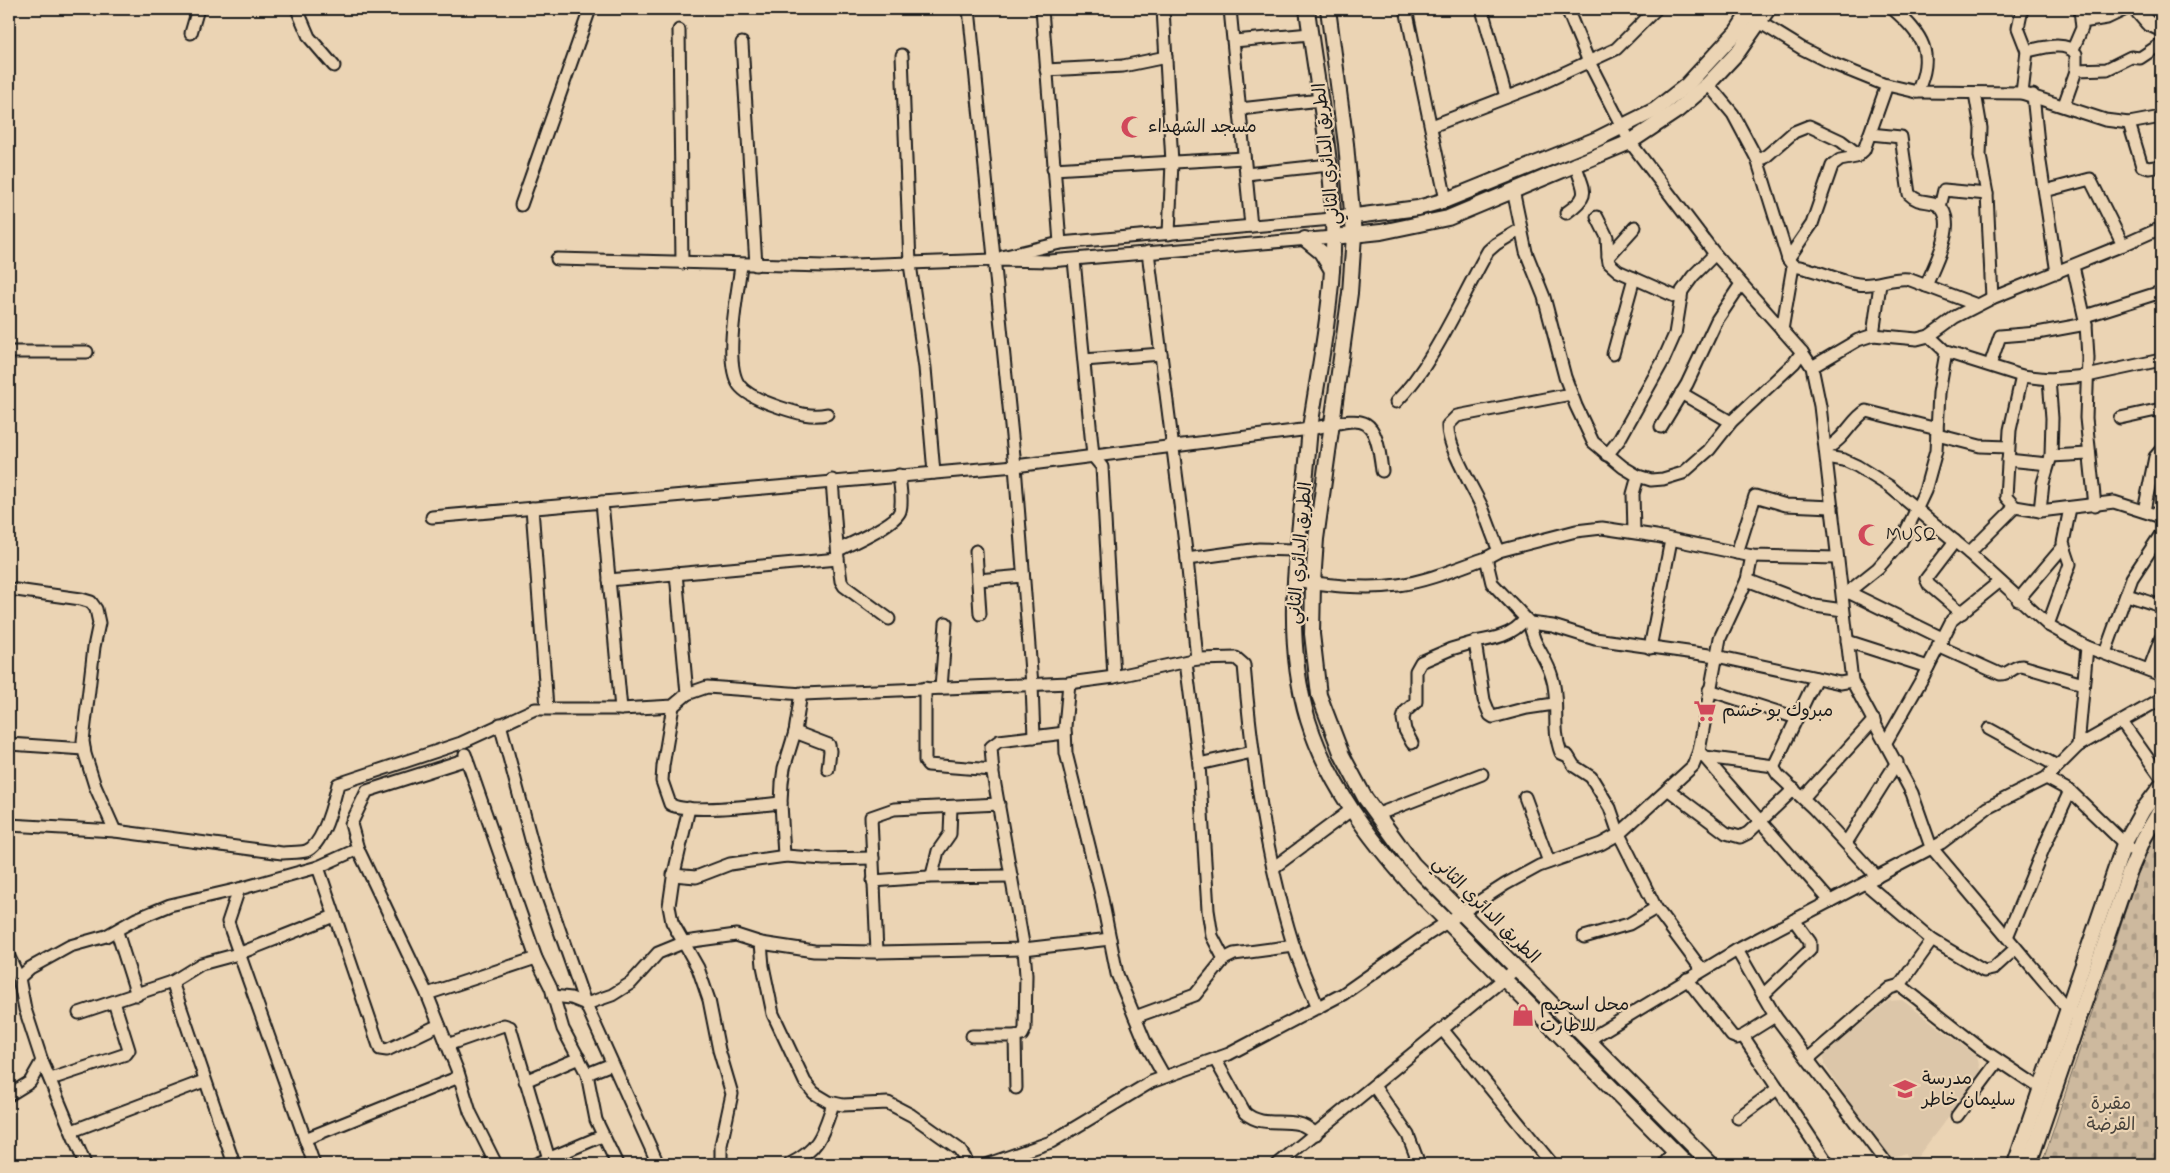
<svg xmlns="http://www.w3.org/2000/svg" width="2170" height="1173" viewBox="0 0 2170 1173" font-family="Mynerve,'Playpen Sans Arabic',sans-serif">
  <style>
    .built { fill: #dcc6a9 }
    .cemetery { fill: url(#cemetery-stones); stroke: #746a5d }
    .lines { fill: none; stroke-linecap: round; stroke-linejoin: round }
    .minor-casing { stroke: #1c1c1c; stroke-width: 15 }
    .major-casing { stroke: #1c1c1c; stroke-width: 18 }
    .minor { stroke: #ebd4b4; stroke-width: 11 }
    .major { stroke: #ebd4b4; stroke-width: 14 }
    .labels { text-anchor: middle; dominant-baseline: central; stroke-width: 4.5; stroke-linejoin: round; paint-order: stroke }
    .poi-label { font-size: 18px; fill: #1c1c1c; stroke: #ebd4b4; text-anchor: start }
    .street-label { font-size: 18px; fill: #1c1c1c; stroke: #ebd4b4 }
    .park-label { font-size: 18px; fill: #48433c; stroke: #ebd4b4 }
  </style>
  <defs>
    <pattern id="cemetery-stones" width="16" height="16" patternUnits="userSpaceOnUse" patternTransform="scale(1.25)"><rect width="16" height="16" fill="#cdb99e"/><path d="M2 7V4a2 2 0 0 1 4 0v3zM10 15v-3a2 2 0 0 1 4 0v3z" fill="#af9e88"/></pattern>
  </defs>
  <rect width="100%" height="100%" fill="#ebd4b4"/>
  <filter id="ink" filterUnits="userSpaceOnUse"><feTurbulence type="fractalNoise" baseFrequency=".02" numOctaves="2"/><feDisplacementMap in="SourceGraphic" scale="10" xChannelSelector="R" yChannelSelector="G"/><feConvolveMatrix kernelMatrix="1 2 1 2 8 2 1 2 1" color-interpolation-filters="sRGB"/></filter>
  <g filter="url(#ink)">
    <polygon class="built" points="1902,1000 1977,1056 1981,1074 1912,1164 1909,1164 1906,1153 1891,1158 1850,1103 1824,1064 1824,1054 1889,1001"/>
    <polygon class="cemetery" points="2161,818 2161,1164 2042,1164 2151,833"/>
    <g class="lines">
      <defs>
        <g id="minor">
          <polyline points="297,9 309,37 334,66"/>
          <polyline points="969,9 1015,466 1032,685 1034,737"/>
          <polyline points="1042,9 1060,243"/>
          <polyline points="1163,9 1172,162 1169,234"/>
          <polyline points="1230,9 1251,226"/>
          <polyline points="1406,9 1446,200"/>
          <polyline points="1482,9 1506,97"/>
          <polyline points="1567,9 1589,62 1630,142 1715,254 1802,352 1812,367 1820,406 1852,681 1912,793 1931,847 2071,1013"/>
          <polyline points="1738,9 1803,49 1831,63 1883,84 1917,92 2022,93 2105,120 2129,123 2161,117"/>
          <path d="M1893 9C1923 35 1935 53 1917 92"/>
          <polyline points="2082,22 2107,18 2126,9"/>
          <polyline points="679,30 682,263"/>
          <polyline points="191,33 198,9"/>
          <polyline points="1234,41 1310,34"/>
          <polyline points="742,43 756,265"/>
          <polyline points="2073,49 2082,28 2080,9"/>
          <path d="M2027 51C2042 48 2066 40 2076 54V71L2064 105"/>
          <polyline points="902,55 910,264 925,368 934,473"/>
          <polyline points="1046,70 1123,66 1166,57"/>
          <polyline points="2076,70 2107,69 2131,57 2140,58 2161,44"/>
          <polyline points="1708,84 1733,114 1757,159 1788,259 1793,266 1782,330"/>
          <polyline points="1975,93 1981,128 1980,156 1987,194 1992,298"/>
          <polyline points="2022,93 2027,51 2018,28 2022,9"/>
          <polyline points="2033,95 2040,162 2057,273"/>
          <polyline points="1240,109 1321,100"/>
          <polyline points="2129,123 2142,166 2149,168 2161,166"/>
          <polyline points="1432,126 1538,85 1616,49 1656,9"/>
          <path d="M1870 134 1901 137 1909 194C1920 205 1928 199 1938 205 1960 221 1933 267 1926 286"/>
          <polyline points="1757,159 1764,158 1794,132 1809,126 1841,141 1859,155"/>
          <polyline points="1053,169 1244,158"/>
          <polyline points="1246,174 1329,165"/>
          <polyline points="1513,190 1526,252 1544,297 1565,377 1576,406 1593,442 1623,467 1638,476 1651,480 1663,479 1683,473 1709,450 1731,422 1794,363 1802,352"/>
          <polyline points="2045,191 2090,179 2123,245"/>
          <polyline points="521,205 590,9"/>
          <polyline points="1940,207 1944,190 1987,194"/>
          <path d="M1566 213C1593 194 1583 191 1575 163"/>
          <polyline points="1597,217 1607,237 1608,257 1635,227"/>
          <polyline points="1002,257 1060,243 1332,219"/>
          <polyline points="1608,257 1609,263 1618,271 1681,299"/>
          <polyline points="557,259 825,266 994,260 1050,261 1333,237"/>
          <polyline points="1788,259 1812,224 1832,166 1840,160 1856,157 1864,150 1887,85"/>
          <polyline points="1074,260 1093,456 1102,467 1114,677"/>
          <path d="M741 265C738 293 723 362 739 385 747 396 767 403 779 407 794 412 811 418 827 414"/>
          <path d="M1793 266C1816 268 1835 281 1858 284 1875 287 1891 277 1908 279L1977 305"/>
          <polyline points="2073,266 2086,324 2088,358 2086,418 2095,506"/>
          <polyline points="2085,316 2161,292"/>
          <polyline points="1873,335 1880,284"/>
          <polyline points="1929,336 1946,352 2022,376 2049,379 2087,376 2161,360"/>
          <polyline points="9,352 87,352"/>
          <polyline points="1613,354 1634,278"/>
          <polyline points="1084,360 1161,354"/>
          <polyline points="1990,365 2000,336 2037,333 2086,324"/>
          <polyline points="1812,367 1858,340 1873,335 1917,339 1929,336 1955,317 1992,298 2123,245 2161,228"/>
          <polyline points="2049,379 2052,418 2051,456 2088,454"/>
          <polyline points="1681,393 1731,422"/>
          <path d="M1396 402C1434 364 1461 298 1488 251L1496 244 1521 229"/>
          <polyline points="2120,418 2161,409"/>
          <polyline points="1661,427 1687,384 1717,320 1741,284"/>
          <polyline points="1937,435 1980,446 2008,447"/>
          <path d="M1826 449C1846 438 1851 420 1866 411L1937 429"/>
          <polyline points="1607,455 1619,440 1663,361 1675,334 1682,291 1693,276 1715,254"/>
          <polyline points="1827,457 1844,460 1857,466 1889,486 1969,553 2048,625 2087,647 2161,675"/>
          <polyline points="2008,460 2048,464"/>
          <polyline points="602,502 621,709"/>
          <polyline points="2015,507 2006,497 2010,430 2022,376"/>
          <polyline points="532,508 547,708"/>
          <polyline points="2040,511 2043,483 2051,456"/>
          <polyline points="2144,511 2155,457 2161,450"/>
          <path d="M432 517 1015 466 1310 429C1363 418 1375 409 1382 471"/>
          <polyline points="1634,532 1633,494 1638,476"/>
          <polyline points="1955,541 1926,579 1929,585 1962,613"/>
          <path d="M838 550C850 544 896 524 900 511 903 501 900 486 899 475"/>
          <polyline points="976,551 980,614"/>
          <path d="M1499 551C1493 537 1488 522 1482 507 1473 488 1446 444 1448 425L1457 416 1571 394"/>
          <polyline points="1737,553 1755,496 1786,505 1832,507"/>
          <polyline points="1969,553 2015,507 2040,511 2114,502 2161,517"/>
          <polyline points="1486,558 1499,551 1576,531 1602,528 1656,536 1752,556 1837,558"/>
          <polyline points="838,559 841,581 844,586 889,619"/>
          <polyline points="1187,559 1259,549 1295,550"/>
          <polyline points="676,573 687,694"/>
          <polyline points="609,580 838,559 832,480"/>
          <polyline points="978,580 1023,576"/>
          <path d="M1294 580C1328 585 1364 590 1398 585 1428 581 1458 568 1486 558L1492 583 1530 623 1553 626 1595 639 1716 656 1840 683 1852 681"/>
          <polyline points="1747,580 1815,606 1843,610"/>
          <polyline points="9,589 81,599 91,602 96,609 99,623 94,647 83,741 85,754 95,786 115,831"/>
          <polyline points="1848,592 1942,638"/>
          <polyline points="2127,595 2161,606"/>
          <polyline points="1843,596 1878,568 1901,542 1925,491 1936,451 1939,393 1946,352"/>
          <polyline points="2018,600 2063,547"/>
          <path d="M1525 619C1514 635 1493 639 1475 642L1484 700 1490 715 1493 717 1527 708 1554 704"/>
          <path d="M1530 623C1532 644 1547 658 1552 677 1560 701 1551 728 1561 753L1568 756 1574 766 1591 777 1610 808 1619 834 1656 908 1702 970"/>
          <polyline points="2048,625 2070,564 2063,543 2070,508"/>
          <polyline points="1847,641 1928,667"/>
          <path d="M1938 646 2000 674C2009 675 2013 666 2022 666L2083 684"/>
          <polyline points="1650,648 1671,540"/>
          <polyline points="2105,653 2132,578 2161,534"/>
          <path d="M1197 659 1236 658 1244 665C1252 759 1265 854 1293 944 1300 966 1310 987 1318 1008"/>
          <polyline points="1186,662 1199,764 1208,910 1212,936 1224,959"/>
          <polyline points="2149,670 2161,638"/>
          <polyline points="1069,683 1065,727 1066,753 1101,894 1117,974 1146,1044 1164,1076"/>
          <polyline points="925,688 925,761 928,765 993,770"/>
          <polyline points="941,688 946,623"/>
          <polyline points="1709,690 1797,718"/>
          <path d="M673 706 663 766 662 781 670 804C683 814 762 805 781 803"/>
          <polyline points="2122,722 2161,777"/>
          <polyline points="500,724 542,880 584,1000 658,1164"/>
          <polyline points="1989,729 2057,766"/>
          <polyline points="795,732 829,745 830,751 828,769"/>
          <polyline points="1886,742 1923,677 1952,620 1999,582"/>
          <polyline points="1412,743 1405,730 1403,719 1405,712 1416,702 1416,671 1421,662 1451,649 1475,642"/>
          <polyline points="9,744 84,749"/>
          <polyline points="2078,746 2087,647"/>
          <polyline points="1699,751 1830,901"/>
          <polyline points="465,754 536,958 551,988 563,1029 587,1074 596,1120 617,1164"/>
          <polyline points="1705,757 1774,766 1816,678"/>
          <polyline points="467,759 367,791 351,824 358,849 427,994 458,1072 470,1112 496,1164"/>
          <polyline points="1199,764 1252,752"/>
          <polyline points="1773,767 1778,775 1813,808 1877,877"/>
          <polyline points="2046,778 2070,791 2130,849"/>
          <polyline points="1669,790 1726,833 1740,837 1748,833 1794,789"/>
          <polyline points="1525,797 1549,862"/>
          <polyline points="1803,798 1874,720"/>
          <polyline points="689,808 673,878 669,906 672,922 698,968 709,1000 719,1050 732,1094 721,1145 721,1164"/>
          <polyline points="1376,815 1482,774"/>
          <path d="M9 825 115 831 282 853C289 852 299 853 306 851 324 845 334 800 338 784L461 743 535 709H621L673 706 687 694 707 687 803 694 1069 683 1114 677 1197 659 1187 559 1148 252"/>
          <polyline points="1846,843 1897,762"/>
          <polyline points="784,856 781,803 782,783 784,768 795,732 801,693"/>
          <polyline points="318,867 380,1049 387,1050 439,1025"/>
          <polyline points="1273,868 1351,810"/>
          <polyline points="673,875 696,877 730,864 786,856 824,859 873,858"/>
          <polyline points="928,877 1011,876"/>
          <polyline points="873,881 928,877 932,875 938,851 950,834 951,807"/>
          <polyline points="1865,883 1932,940 1984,971 1993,969 2016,948"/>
          <polyline points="239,889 318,867 358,849"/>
          <polyline points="117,932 137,995"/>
          <polyline points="1584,937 1629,924 1656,908"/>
          <polyline points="2007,937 2044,847 2070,791"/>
          <polyline points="761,943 763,966 773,1014 805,1082 814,1093 829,1102 843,1105 888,1103 911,1115 959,1149 965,1158 965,1164"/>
          <polyline points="1737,950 1775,1016 1887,1164"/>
          <polyline points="877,952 871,817 894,809 999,804"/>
          <polyline points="9,957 19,978"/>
          <polyline points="1687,979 1732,1036 1737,1038 1743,1036"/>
          <polyline points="172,982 201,964 238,954 334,916"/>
          <polyline points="1900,985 1932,940"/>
          <polyline points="427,994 536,958"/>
          <polyline points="1763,995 1810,950 1810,942 1794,920"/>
          <polyline points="553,996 571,998 586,1004 612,995 631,983 658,953 685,942 736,935 761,943 814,951 877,952 1024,949 1110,939"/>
          <polyline points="79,1013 172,982 234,1164"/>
          <polyline points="1775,1016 1743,1036 1828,1164"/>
          <polyline points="1135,1017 1195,995 1224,959 1234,954 1294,946"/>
          <polyline points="1442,1029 1552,1164"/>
          <polyline points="972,1036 1015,1036 1022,1035 1025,1029 1026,975 1024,949 993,774 991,747 999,741 1065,733"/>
          <polyline points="1015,1036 1016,1088"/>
          <polyline points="1588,1040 1737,950 1941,843 1987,808 2046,778 2078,746 2161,699"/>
          <polyline points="447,1045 504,1025 510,1027 549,1159"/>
          <polyline points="1809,1058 1890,988 1900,985 1980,1048 2040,1088"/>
          <path d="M1215 1059 1245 1113C1262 1127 1279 1119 1299 1124 1305 1125 1311 1130 1316 1134"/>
          <polyline points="42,1061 85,1164"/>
          <polyline points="587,1074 612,1064"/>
          <polyline points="51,1079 126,1054 129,1050 114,1002"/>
          <polyline points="525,1081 579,1058"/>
          <polyline points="1374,1086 1408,1135 1419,1164"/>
          <polyline points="9,1095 30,1082 42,1061 25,1009 19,978 30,968 70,946 106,936 136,919 170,905 239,889 228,922 314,1164"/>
          <polyline points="1957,1116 1998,1061"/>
          <polyline points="1738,1118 1777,1089"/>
          <polyline points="72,1131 204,1081"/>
          <polyline points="305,1139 459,1077"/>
          <polyline points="536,1164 602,1136"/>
          <path d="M790 1164C820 1149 823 1133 833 1104"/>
          <polyline points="988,1164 1051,1142 1151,1082 1229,1054 1343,994 1427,935 1506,884 1539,866 1601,844 1619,834 1693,766 1699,751 1720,638 1747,580 1752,556"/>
          <polyline points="1278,1164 1517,968"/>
          <polyline points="1664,1164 1674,1151"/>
        </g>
        <g id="major">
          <path d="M1307 9C1317 89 1336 170 1333 251 1331 311 1319 369 1310 428 1308 448 1307 468 1304 488 1295 565 1285 644 1308 720 1328 784 1369 838 1413 887L1687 1164"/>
          <polyline points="1328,9 1346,144 1354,235 1350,293 1316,539 1313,583 1312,634 1319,695 1342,755 1365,798 1413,864 1711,1164"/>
          <polyline points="2136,9 2148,23 2161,29"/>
          <polyline points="1332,219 1418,208 1446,200 1597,139 1655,110 1687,85 1737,31 1751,9"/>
          <polyline points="1333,237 1381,232 1448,218 1630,142 1678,110 1708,84 1738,52 1768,9"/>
          <polyline points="1305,239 1321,252 1332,270"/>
          <polyline points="2015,1164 2124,844 2143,810 2161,786"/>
          <polyline points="2029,1164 2129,873 2144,838 2161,809"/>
        </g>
      </defs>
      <use href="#minor" class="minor-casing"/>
      <use href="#major" class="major-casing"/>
      <use href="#minor" class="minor"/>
      <use href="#major" class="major"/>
    </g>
  </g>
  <defs>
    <symbol id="mosque-bare" viewBox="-9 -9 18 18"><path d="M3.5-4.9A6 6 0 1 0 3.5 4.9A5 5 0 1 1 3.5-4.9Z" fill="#d1495b" stroke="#ebd4b4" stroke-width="2.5" paint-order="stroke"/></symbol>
    <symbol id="supermarket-bare" viewBox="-9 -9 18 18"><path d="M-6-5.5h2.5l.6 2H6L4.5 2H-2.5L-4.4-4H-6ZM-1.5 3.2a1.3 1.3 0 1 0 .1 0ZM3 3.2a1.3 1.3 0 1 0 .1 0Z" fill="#d1495b" stroke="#ebd4b4" stroke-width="2.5" paint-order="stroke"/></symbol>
    <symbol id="shop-bare" viewBox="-9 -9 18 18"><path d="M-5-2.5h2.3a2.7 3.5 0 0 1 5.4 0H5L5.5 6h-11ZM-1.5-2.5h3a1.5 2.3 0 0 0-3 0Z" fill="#d1495b" stroke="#ebd4b4" stroke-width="2.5" paint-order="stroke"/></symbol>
    <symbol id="school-bare" viewBox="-9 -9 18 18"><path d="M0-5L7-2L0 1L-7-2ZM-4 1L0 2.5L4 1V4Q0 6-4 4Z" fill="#d1495b" stroke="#ebd4b4" stroke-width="2.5" paint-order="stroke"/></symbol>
  </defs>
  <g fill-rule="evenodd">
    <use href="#mosque-bare" x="1116" y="111" width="32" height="32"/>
    <use href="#mosque-bare" x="1853" y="519" width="32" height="32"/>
    <use href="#supermarket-bare" x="1689" y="695" width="32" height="32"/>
    <use href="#shop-bare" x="1507" y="999" width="32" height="32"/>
    <use href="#school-bare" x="1889" y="1073" width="32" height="32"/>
  </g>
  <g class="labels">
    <g class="poi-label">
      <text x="1148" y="127">مسجد الشهداء</text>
      <text x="1886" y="535">MUSQ</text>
      <text x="1722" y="711">مبروك بو خشم</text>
      <text x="1540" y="1005">محل اسحيم<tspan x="1540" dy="21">للاطارت</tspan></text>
      <text x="1922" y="1079">مدرسة<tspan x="1922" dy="21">سليمان خاطر</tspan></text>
    </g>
    <g class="street-label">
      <text transform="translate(1327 154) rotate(-96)">الطريق الدائري الثاني</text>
      <text transform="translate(1300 553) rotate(-85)">الطريق الدائري الثاني</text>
      <text transform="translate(1486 910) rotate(45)">الطريق الدائري الثاني</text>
    </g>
    <g class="park-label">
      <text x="2111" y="1104">مقبرة<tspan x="2111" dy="21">القرضة</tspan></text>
    </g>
  </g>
  <rect width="2170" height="1173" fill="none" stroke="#ebd4b4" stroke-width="30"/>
  <rect x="15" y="15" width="2140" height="1143" fill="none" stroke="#1c1c1c" stroke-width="2" filter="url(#ink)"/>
</svg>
